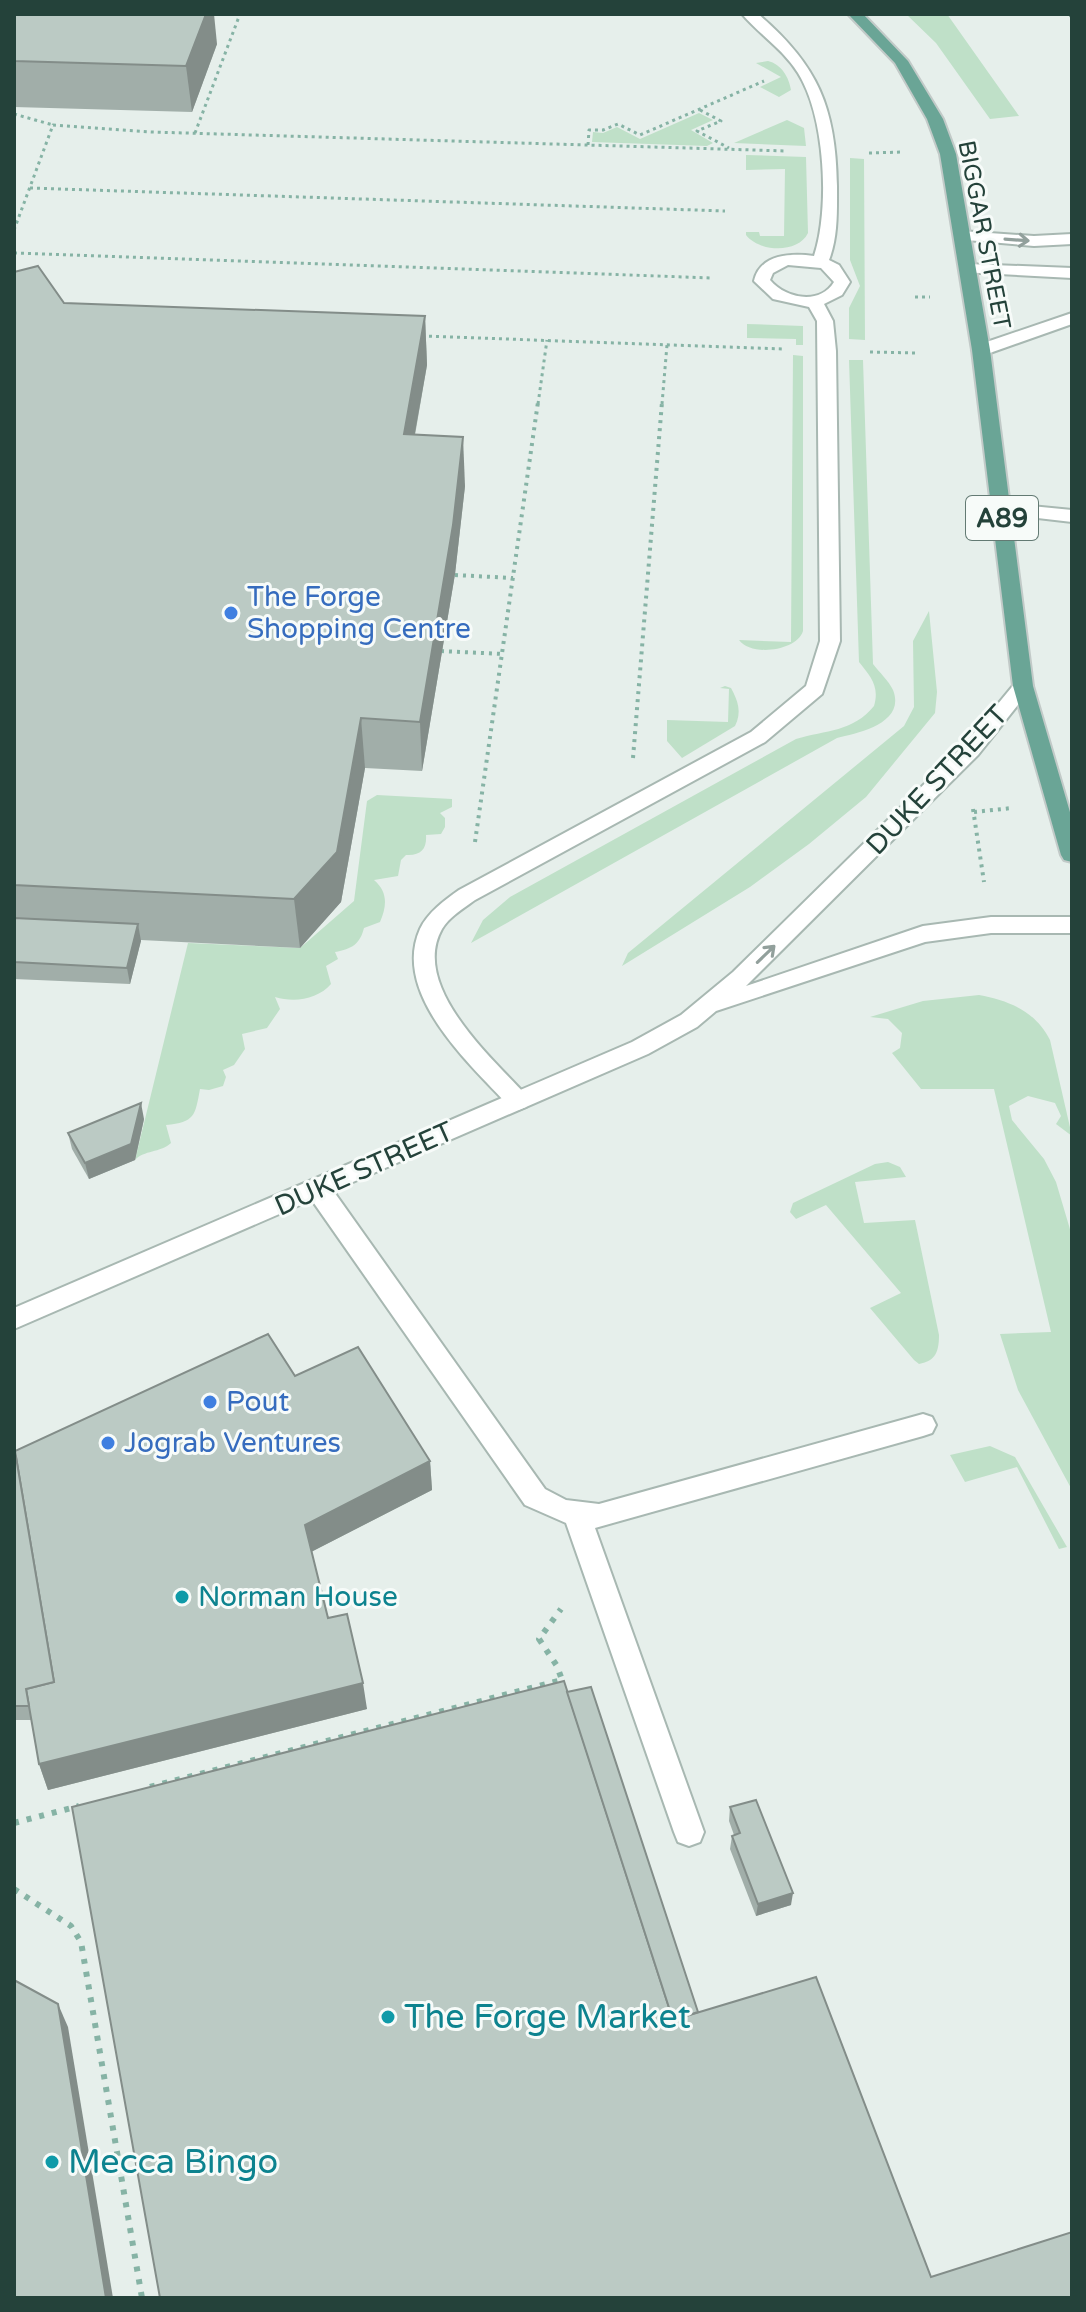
<svg xmlns="http://www.w3.org/2000/svg" width="1086" height="2312" viewBox="0 0 1086 2312" font-family="'Varela Round',sans-serif">
  <style>
    .green { fill: #bfe0c8 }
    .lines { fill: none; stroke-linecap: round; stroke-linejoin: round }
    .service-casing { stroke: #a8b8b2; stroke-width: 4 }
    .tertiary-casing { stroke: #a8b8b2; stroke-width: 4 }
    .primary-casing { stroke: #c2cac8; stroke-width: 4 }
    .path-far2 { stroke: #86b3a5; stroke-width: 3; stroke-dasharray: 3 4; stroke-linecap: butt }
    .path-far1 { stroke: #86b3a5; stroke-width: 4; stroke-dasharray: 3 5; stroke-linecap: butt }
    .path { stroke: #86b3a5; stroke-width: 6; stroke-dasharray: 5 8; stroke-linecap: butt }
    .service { fill: #fff; fill-rule: evenodd }
    .tertiary { fill: #fff; fill-rule: evenodd }
    .primary { fill: #6aa596; fill-rule: evenodd }
    .rail { stroke: #5f7d75; stroke-width: 4; stroke-dasharray: 10 5; stroke-linecap: butt }
    .wall { fill: #a1aea9 }
    .shaded-wall { fill: #838d89 }
    .building { fill: #bbcac4; stroke: #838d89; stroke-width: 2 }
    .oneway { stroke: #92a09c }
    .shop-dot { fill: #3f7fe0; stroke: #f7fbf9; stroke-width: 3 }
    .culture-dot { fill: #0f9aa8; stroke: #f7fbf9; stroke-width: 3 }
    .labels { text-anchor: middle; dominant-baseline: central; stroke-width: 6; stroke-linejoin: round; paint-order: stroke }
    .far-street-label { font-size: 24px; fill: #24423a; stroke: #f7fbf9 }
    .shield { fill: #f7fbf9; stroke: #637a73; stroke-width: 2 }
    .shield-label { font-size: 26px; font-weight: bold; fill: #24423a }
    .shop-label { font-size: 28px; fill: #366cbe; stroke: #f7fbf9; text-anchor: start }
    .street-label { font-size: 28px; fill: #24423a; stroke: #f7fbf9 }
    .culture-label { font-size: 28px; fill: #0d838f; stroke: #f7fbf9; text-anchor: start }
    .near-culture-label { font-size: 34px; fill: #0d838f; stroke: #f7fbf9; text-anchor: start }
  </style>
  <rect width="100%" height="100%" fill="#e6efeb"/>
  <g class="green">
    <polygon points="906,14 947,14 1019,116 990,119 936,43"/>
    <path d="M768 61C781 64 789 77 791 90L779 97 760 87 781 77 756 63Z"/>
    <polygon points="699,113 713,120 691,130 713,143 707,146 592,142 593,132 603,133 617,127 640,139"/>
    <polygon points="787,120 804,128 806,146 734,143"/>
    <path d="M746 155 806 157 808 233C798 254 759 252 746 235V232H759L760 236H784L785 169 746 170Z"/>
    <polygon points="850,158 864,159 865,340 849,339 849,308 860,286 850,260"/>
    <polygon points="747,324 803,326 803,345 796,345 796,339 747,338"/>
    <path d="M793 355 803 356V631C797 651 751 657 739 640L791 642Z"/>
    <path d="M849 360H863L873 664C879 672 889 681 893 690 906 723 859 733 837 738L471 943 483 920 510 897 796 739C826 730 853 732 874 706 880 686 870 676 859 662Z"/>
    <polygon points="929,611 937,692 935,713 866,797 809,844 750,887 622,966 628,953 904,726 914,707 913,641"/>
    <path d="M725 686 731 688C738 701 742 712 735 726L682 758 667 741V720L728 722 729 689 720 688Z"/>
    <path d="M377 795 452 799V807L440 813 445 818V827L441 834 426 835C427 849 421 856 406 855L401 860 398 876 374 880C388 892 387 906 380 922L364 928C360 944 352 949 335 952L338 959 326 966 331 984C318 999 295 1003 275 997L280 1009 267 1028 242 1034 245 1049 234 1065 223 1070 226 1077 223 1086 209 1090 200 1089C195 1116 195 1122 166 1125L171 1143C160 1153 144 1150 135 1160L188 943 300 948 354 901 367 801Z"/>
    <path d="M979 995C1010 1001 1035 1011 1050 1040L1072 1136 1056 1124 1061 1116 1055 1103 1028 1096 1009 1106 1012 1120 1044 1159 1056 1182 1072 1236V1490L1018 1390 1000 1334 1051 1332 994 1089H921L892 1053 900 1048 902 1033 888 1019 870 1017 923 1001Z"/>
    <path d="M888 1162 900 1167 906 1177 855 1182 864 1223 915 1220 939 1335C939 1351 936 1361 919 1364L914 1360 870 1308 901 1293 826 1205 796 1219 790 1212 793 1203 875 1164Z"/>
    <polygon points="990,1446 1015,1457 1067,1547 1059,1549 1017,1467 965,1482 950,1455"/>
  </g>
  <g class="lines">
    <defs>
      <g id="service">
        <path d="M742 14H758C818 65 836 108 837 186 837 211 838 237 829 260L839 265 850 282 842 295 824 304 833 321 836 351 840 641 822 694 765 742 475 900C464 908 449 917 442 929 410 986 492 1058 526 1095L530 1101 526 1107 518 1110 510 1107C470 1064 391 994 420 929 428 912 445 900 459 890L751 732 806 686 820 641 817 321 809 307 773 299 754 281C760 254 791 253 814 256 830 208 825 116 798 73 783 49 760 35 742 14ZM788 265 821 268 834 282C820 305 786 299 770 280L773 273Z"/>
        <polygon points="1001,503 1072,510 1072,522 994,513 992,509"/>
        <polygon points="318,1180 327,1182 545,1489 566,1500 599,1504 923,1414 932,1417 936,1425 932,1433 923,1436 595,1528 704,1832 700,1842 689,1846 678,1842 674,1832 566,1523 525,1505 309,1196 306,1189 309,1182"/>
      </g>
      <g id="tertiary">
        <polygon points="961,231 1034,236 1072,234 1072,244 1034,246 955,239 955,233"/>
        <polygon points="967,264 1072,268 1072,278 961,272 961,266"/>
        <polygon points="1072,313 1072,324 987,354 981,355 972,350 975,346"/>
        <polygon points="1023,680 1033,686 978,755 746,986 923,926 991,917 1072,917 1072,933 991,933 925,942 716,1011 697,1027 648,1054 14,1329 14,1308 632,1042 681,1015 733,972 964,745 1016,682"/>
      </g>
      <polygon id="primary" points="848,14 863,14 908,61 943,119 956,154 990,350 1033,686 1072,819 1072,862 1064,860 1061,855 1013,686 972,350 940,154 927,119 895,63"/>
    </defs>
    <use href="#service" class="service-casing"/>
    <use href="#tertiary" class="tertiary-casing"/>
    <use href="#primary" class="primary-casing"/>
    <g class="path-far2">
      <polyline points="700,110 721,121 697,131 729,148"/>
      <polyline points="14,114 53,125"/>
      <polyline points="195,133 240,14"/>
      <polyline points="588,145 589,130 603,130 618,124 640,135 764,81"/>
      <polyline points="869,153 903,152"/>
      <polyline points="30,188 725,211"/>
      <polyline points="14,230 53,125 152,132 787,151"/>
      <polyline points="14,253 713,278"/>
      <polyline points="915,297 930,297"/>
      <polyline points="422,336 784,349"/>
      <polyline points="870,352 917,353"/>
      <polyline points="538,404 547,340"/>
      <polyline points="662,404 667,345"/>
    </g>
    <g class="path-far1">
      <polyline points="455,575 513,578"/>
      <polyline points="441,651 503,654"/>
      <polyline points="633,758 662,402"/>
      <polyline points="973,809 984,882"/>
      <polyline points="974,812 1012,808"/>
      <polyline points="475,842 538,402"/>
    </g>
    <g class="path">
      <polyline points="150,1787 562,1680 557,1666 539,1639 561,1609"/>
      <polyline points="14,1823 79,1806"/>
      <polyline points="14,1889 71,1926 81,1942 142,2298"/>
    </g>
    <use href="#service" class="service"/>
    <use href="#tertiary" class="tertiary"/>
    <use href="#primary" class="primary"/>
    <polyline class="rail" points="1070,14 1072,17"/>
  </g>
  <g class="wall">
    <polygon points="14,14 217,44 192,112 14,107"/>
    <polygon points="14,272 64,303 425,316 427,365 415,435 465,486 455,574 422,771 365,768 341,902 300,948 141,940 130,984 14,979"/>
    <polygon points="144,1119 135,1160 89,1179 72,1149 68,1133"/>
    <polygon points="295,1376 430,1461 432,1490 311,1552 328,1618 367,1709 48,1790 39,1764 31,1720 14,1720 14,1452 16,1457"/>
    <polygon points="730,1807 791,1905 756,1916 730,1849 732,1836 734,1835 729,1821"/>
  </g>
  <g class="shaded-wall">
    <polygon points="206,14 214,14 217,44 192,112 186,66"/>
    <polygon points="425,316 427,365 406,483 404,434"/>
    <polygon points="463,437 465,486 455,574 422,771 420,722"/>
    <polygon points="361,718 365,768 341,902 300,948 294,899"/>
    <polygon points="138,924 141,941 130,984 127,968"/>
    <polygon points="141,1103 144,1119 135,1160 89,1179 85,1163"/>
    <polygon points="430,1461 432,1490 309,1553 305,1525"/>
    <polygon points="363,1683 367,1709 48,1790 39,1764"/>
    <polygon points="793,1893 791,1905 756,1916 758,1904"/>
    <polygon points="58,2004 68,2027 113,2298 106,2298"/>
  </g>
  <g class="building">
    <polygon points="14,14 206,14 186,66 14,61"/>
    <polygon points="38,266 64,303 425,316 404,434 463,437 453,525 420,722 361,718 337,852 294,899 14,885 14,272"/>
    <polygon points="14,918 138,924 127,968 14,962"/>
    <polygon points="141,1103 131,1144 85,1163 68,1133"/>
    <polygon points="268,1334 295,1376 358,1347 430,1461 305,1525 328,1618 347,1614 363,1683 39,1764 26,1689 54,1682 15,1451"/>
    <polygon points="14,1452 16,1457 54,1682 26,1689 29,1706 14,1706"/>
    <polygon points="564,1681 673,2020 816,1977 931,2277 1072,2232 1072,2298 160,2298 72,1807"/>
    <polygon points="591,1687 698,2012 673,2020 567,1692"/>
    <polygon points="756,1800 793,1893 758,1904 732,1836 740,1833 730,1807"/>
    <polygon points="14,1980 58,2004 106,2298 14,2298"/>
  </g>
  <defs><path id="oneway-shaft" d="M-6 0H5M1.5-3L5.5 0L1.5 3" fill="none" stroke-width="1.6" stroke-linecap="round" stroke-linejoin="round" transform="scale(2)"/></defs>
  <g class="oneway">
    <use href="#oneway-shaft" transform="translate(1017 240) rotate(4)"/>
    <use href="#oneway-shaft" transform="translate(766 954) rotate(-44)"/>
  </g>
  <g class="shop-dot">
    <circle cx="231" cy="613" r="8"/>
    <circle cx="210" cy="1402" r="8"/>
    <circle cx="108" cy="1443" r="8"/>
  </g>
  <g class="culture-dot">
    <circle cx="182" cy="1597" r="8"/>
    <circle cx="388" cy="2017" r="8"/>
    <circle cx="52" cy="2162" r="8"/>
  </g>
  <g class="labels">
    <g class="far-street-label">
      <text transform="translate(984 235) rotate(79)">BIGGAR STREET</text>
    </g>
    <rect class="shield" x="966" y="496" width="72" height="44" rx="6"/>
    <g class="shield-label">
      <text x="1002" y="518">A89</text>
    </g>
    <g class="shop-label">
      <text x="247" y="597">The Forge<tspan x="247" dy="32">Shopping Centre</tspan></text>
      <text x="226" y="1402">Pout</text>
      <text x="124" y="1443">Jograb Ventures</text>
    </g>
    <g class="street-label">
      <text transform="translate(937 780) rotate(-47)">DUKE STREET</text>
      <text transform="translate(364 1169) rotate(-24)">DUKE STREET</text>
    </g>
    <g class="culture-label">
      <text x="198" y="1597">Norman House</text>
    </g>
    <g class="near-culture-label">
      <text x="404" y="2017">The Forge Market</text>
      <text x="68" y="2162">Mecca Bingo</text>
    </g>
  </g>
  <rect width="1086" height="2312" fill="none" stroke="#24423a" stroke-width="32"/>
</svg>
